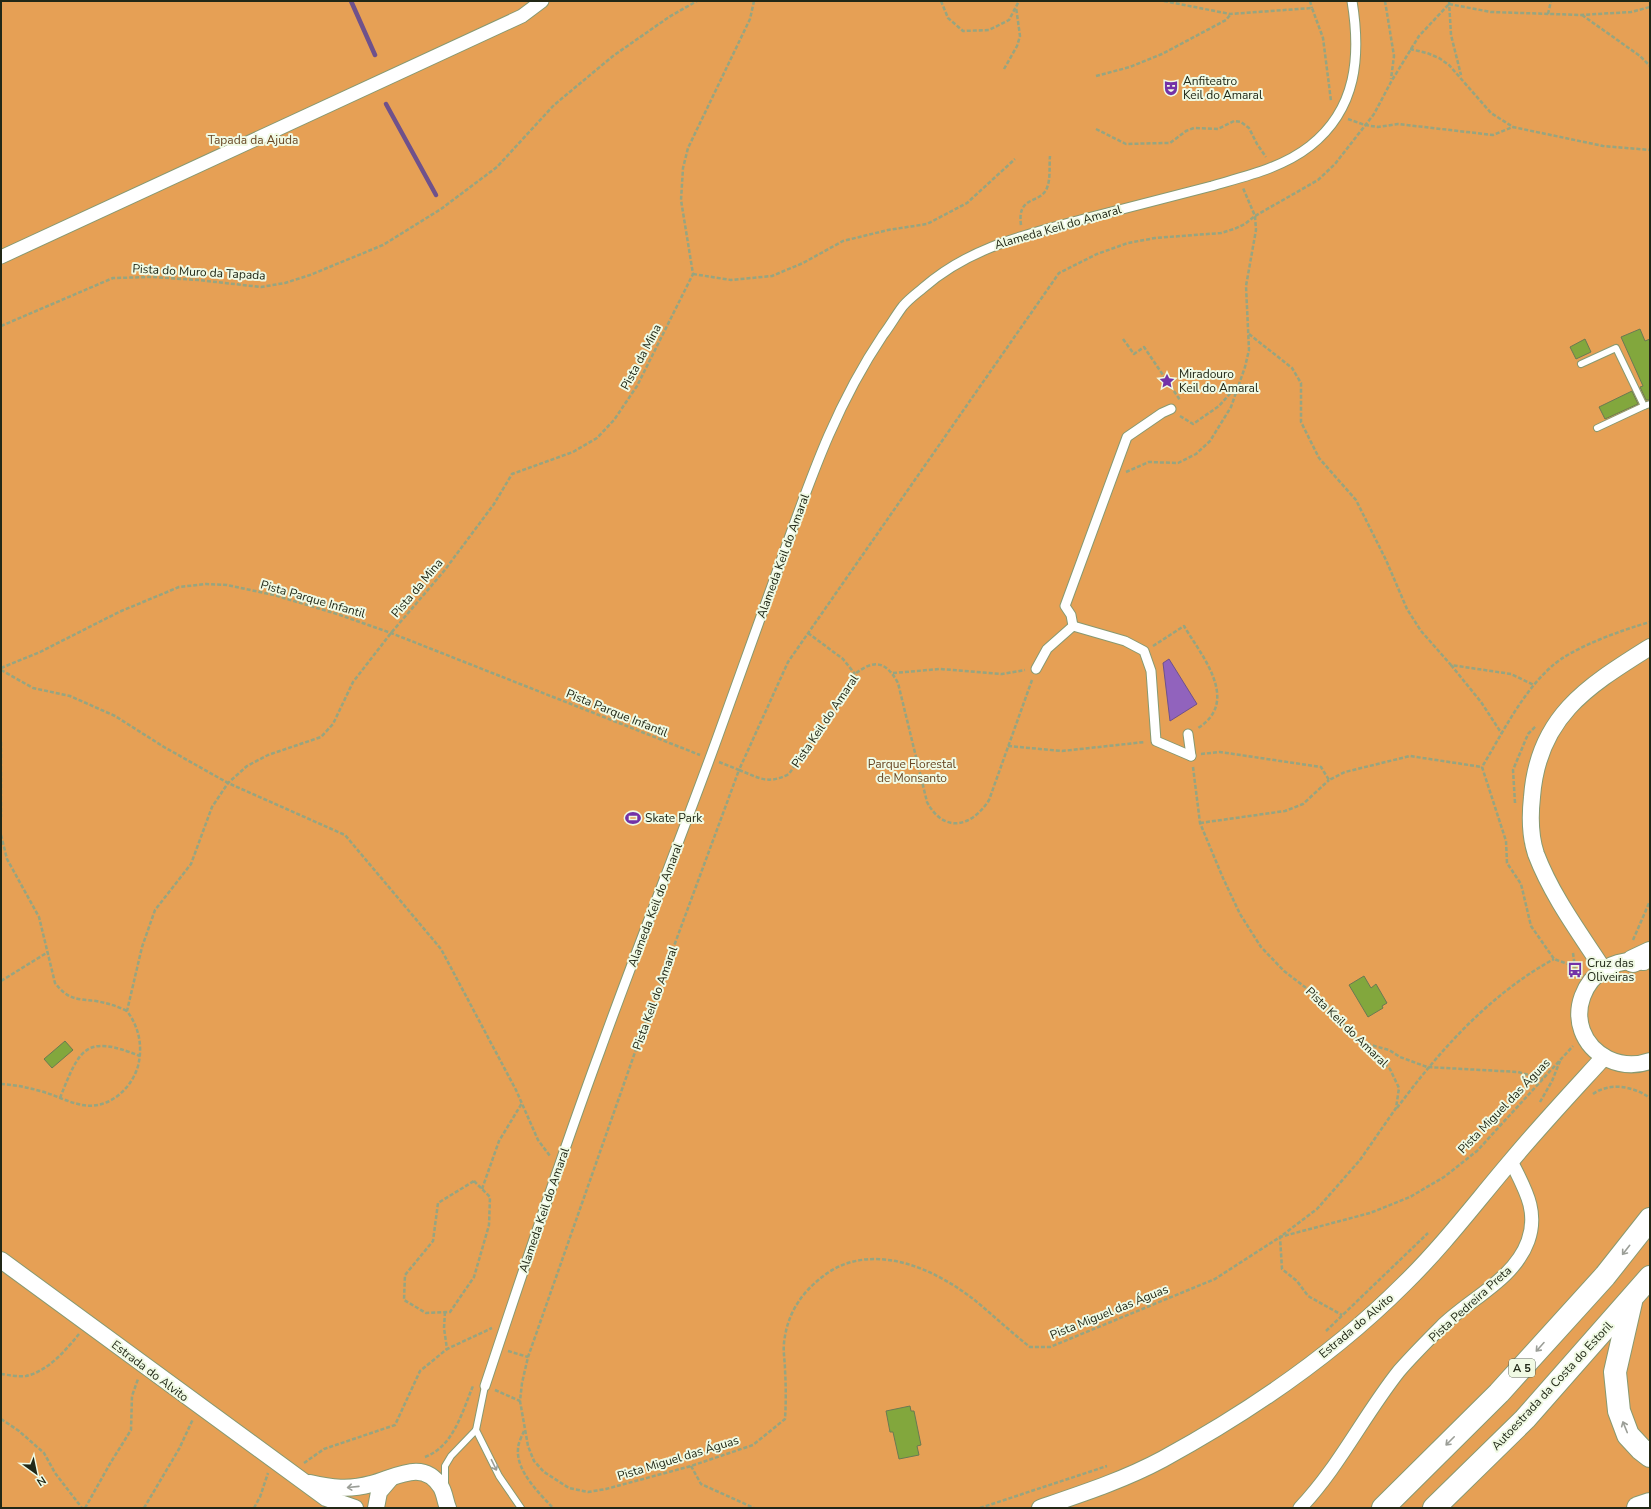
<svg xmlns="http://www.w3.org/2000/svg" width="1651" height="1509" viewBox="0 0 1651 1509" font-family="'Nunito Sans',sans-serif">
  <style>
    .green { fill: #e6a055 }
    .water { fill: #9163bd; stroke: #6f518b }
    .lines { fill: none; stroke-linecap: round; stroke-linejoin: round }
    .stream { stroke: #6f518b; stroke-width: 4.5 }
    .building { fill: #82a73d; stroke: #6a7a52 }
    .service-casing { stroke: #889970; stroke-width: 8 }
    .pedestrian-casing { stroke: #889970; stroke-width: 11 }
    .minor-casing { stroke: #889970; stroke-width: 15 }
    .tertiary-casing { stroke: #889970; stroke-width: 18 }
    .motorway-casing { stroke: #889970; stroke-width: 24 }
    .path { stroke: #96a581; stroke-width: 2.5; stroke-dasharray: 4 2; stroke-linecap: butt }
    .service { stroke: #fff; stroke-width: 6 }
    .pedestrian { stroke: #fff; stroke-width: 9 }
    .minor { stroke: #fff; stroke-width: 13 }
    .tertiary { stroke: #fff; stroke-width: 16 }
    .motorway { stroke: #fff; stroke-width: 22 }
    .oneway { stroke: #9b9e97 }
    .labels { text-anchor: middle; dominant-baseline: central; stroke-width: 4; stroke-linejoin: round; paint-order: stroke }
    .shield { fill: #f0fae4; stroke: #5f6754; stroke-width: 1 }
    .shield-label { font-size: 11px; font-weight: bold; fill: #212817 }
    .poi-label { font-size: 12px; fill: #212817; stroke: #f0fae4; text-anchor: start }
    .park-label { font-size: 12px; fill: #684623; stroke: #f0fae4 }
    .street-label { font-size: 12px; fill: #212817; stroke: #f0fae4 }
  </style>
  <rect width="100%" height="100%" fill="#cbddb1"/>
  <rect class="green" x="1" y="1" width="1649" height="1507"/>
  <polygon class="water" points="1169,659 1197,704 1170,721 1163,663"/>
  <g class="lines">
    <g class="stream">
      <polyline points="351,1 375,55"/>
      <polyline points="386,104 436,195"/>
    </g>
  </g>
  <g class="building">
    <polygon points="1640,329 1645,341 1650,339 1650,400 1646,400 1640,387 1643,386 1621,337"/>
    <polygon points="1585,339 1591,352 1576,359 1570,347"/>
    <polygon points="1632,391 1638,404 1605,419 1599,407"/>
    <polygon points="1364,976 1371,988 1376,984 1387,1003 1382,1006 1383,1008 1368,1017 1349,985"/>
    <polygon points="65,1041 73,1050 52,1068 44,1059"/>
    <polygon points="910,1406 911,1411 914,1411 921,1445 917,1446 919,1455 899,1459 893,1432 890,1432 886,1411"/>
  </g>
  <g class="lines">
    <defs>
      <g id="service">
        <polyline points="1581,364 1616,348 1644,406 1650,404"/>
        <polyline points="1597,428 1644,406"/>
        <polyline points="476,1430 499,1476 521,1508"/>
        <polyline points="445,1486 445,1466 451,1456 476,1430 485,1386"/>
      </g>
      <g id="pedestrian">
        <polyline points="1073,626 1071,615 1065,606 1127,437 1162,413 1171,409"/>
        <polyline points="1036,669 1047,649 1073,626 1125,641 1144,651 1151,671 1156,741 1191,756"/>
        <polyline points="1188,734 1191,756"/>
        <path d="M485 1386C522 1274 559 1162 600 1051 638 945 680 841 718 736 741 672 764 608 787 544 814 469 838 402 883 335 890 326 896 315 903 306 909 299 916 294 923 288 970 247 1025 235 1084 219 1127 208 1170 197 1212 186 1246 176 1282 168 1310 146 1357 109 1361 56 1352 1"/>
      </g>
      <g id="minor">
        <polyline points="1,257 522,16 542,1"/>
        <path d="M1300 1508C1339 1467 1364 1415 1399 1371 1412 1356 1427 1341 1441 1327 1469 1299 1514 1280 1528 1241 1539 1210 1524 1188 1511 1161"/>
      </g>
      <g id="tertiary">
        <path d="M1644 962C1582 952 1554 1031 1608 1059 1621 1065 1636 1066 1650 1061"/>
        <path d="M1603 969C1579 932 1552 896 1536 854 1530 836 1530 815 1532 797 1538 716 1588 686 1650 647"/>
        <polyline points="1,1260 326,1498 355,1508"/>
        <path d="M310 1483C331 1488 350 1490 371 1484 395 1478 423 1458 441 1487 445 1494 445 1501 448 1508"/>
        <polyline points="376,1508 379,1492 391,1478"/>
        <path d="M1040 1508C1081 1494 1124 1480 1163 1459 1249 1412 1335 1353 1404 1284 1443 1246 1476 1202 1511 1161 1541 1125 1573 1091 1604 1057"/>
      </g>
      <g id="motorway">
        <polyline points="1633,961 1650,953"/>
        <polyline points="1631,1302 1615,1372 1619,1411 1628,1435 1641,1449 1650,1456"/>
        <polyline points="1383,1508 1499,1393 1605,1276 1650,1219"/>
        <polyline points="1434,1508 1525,1419 1650,1277"/>
        <polyline points="1638,1508 1650,1504"/>
      </g>
    </defs>
    <use href="#service" class="service-casing"/>
    <use href="#pedestrian" class="pedestrian-casing"/>
    <use href="#minor" class="minor-casing"/>
    <use href="#tertiary" class="tertiary-casing"/>
    <use href="#motorway" class="motorway-casing"/>
    <g class="path">
      <polyline points="941,1 948,18 963,31 989,30 1009,20 1019,1"/>
      <polyline points="1164,1 1230,14 1312,8 1323,38 1331,101"/>
      <polyline points="1310,1 1312,8"/>
      <polyline points="1385,1 1394,56 1391,79"/>
      <polyline points="1449,1 1451,35 1461,75"/>
      <polyline points="1449,4 1491,12 1581,15 1631,12 1650,7"/>
      <polyline points="1548,14 1551,1"/>
      <polyline points="1582,15 1640,56 1650,66"/>
      <polyline points="1410,49 1427,53 1439,58 1449,65 1491,113 1513,127 1603,146 1650,150"/>
      <polyline points="1004,69 1017,46 1020,36 1016,7"/>
      <polyline points="1096,76 1130,67 1162,54 1226,20 1230,15"/>
      <polyline points="1348,119 1365,125 1378,127 1398,124 1493,135 1513,127"/>
      <polyline points="1096,129 1126,144 1164,143 1170,143 1186,131 1194,128 1218,129 1234,121 1241,122 1249,128 1257,144 1266,157"/>
      <path d="M1021 225C1017 196 1038 204 1046 190 1051 181 1049 166 1050 156"/>
      <polyline points="693,274 731,280 772,276 803,263 843,241 888,230 927,224 967,203 1015,159"/>
      <polyline points="1,326 113,278 152,277 198,280 261,287 285,283 310,275 383,245 441,209 497,167 554,105 613,56 669,17 697,1"/>
      <polyline points="1249,334 1292,368 1301,383 1301,422 1319,458 1356,500 1386,560 1407,609 1421,631 1451,665 1511,674 1534,685"/>
      <polyline points="1123,339 1134,354 1144,347 1180,400"/>
      <polyline points="1180,416 1193,424 1219,406 1236,387"/>
      <polyline points="1126,472 1149,462 1178,463 1196,454 1210,441 1231,407 1245,367 1249,350 1246,286 1256,230 1255,216 1243,188"/>
      <polyline points="808,633 843,659 855,674"/>
      <path d="M1153 646 1184 626C1201 655 1241 701 1198 728"/>
      <polyline points="1451,665 1481,702 1502,734"/>
      <polyline points="1,668 40,652 119,612 179,587 206,584 227,585 274,595 337,614 391,633 700,755"/>
      <polyline points="1,670 33,688 70,696 115,716 164,747 228,783 345,835 441,949 516,1090 538,1140 550,1156"/>
      <polyline points="893,673 940,669 1002,674 1025,670"/>
      <path d="M1032 680 989 800C972 827 944 834 927 802L898 683C886 661 874 659 855 674L789 774C767 785 760 778 739 770L640 1038 528 1357 522 1383 520 1401 528 1446 534 1461 544 1472 569 1488 588 1492 606 1489 691 1466 753 1445 785 1419C786 1403 786 1387 785 1370 785 1361 783 1352 784 1343 787 1315 800 1294 822 1277 870 1239 935 1268 977 1302 995 1317 1012 1333 1030 1347H1050L1215 1279 1280 1237 1370 1213 1410 1197 1444 1177 1477 1151 1573 1046"/>
      <polyline points="1,742 1,817"/>
      <polyline points="1008,746 1062,751 1145,742"/>
      <polyline points="1201,754 1220,752 1321,767 1329,780 1345,772 1410,756 1482,767"/>
      <polyline points="719,762 739,770 788,662 1059,273 1097,254 1128,243 1155,238 1221,233 1234,229 1245,224 1255,216 1318,180 1335,164 1374,114 1391,82 1419,36 1449,4"/>
      <polyline points="1193,767 1200,823 1223,878 1240,914 1261,947 1284,971 1318,997 1335,1013 1353,1036 1366,1044 1390,1069 1399,1088 1396,1108 1360,1160 1317,1209 1280,1237 1282,1269 1297,1281 1308,1296 1342,1315"/>
      <polyline points="1515,803 1513,770 1528,734 1536,726"/>
      <polyline points="1200,823 1285,811 1303,804 1329,780"/>
      <path d="M1 835 7 859 39 917 55 983C68 1000 77 999 96 1001 107 1003 117 1006 127 1011"/>
      <polyline points="1633,940 1650,901"/>
      <polyline points="1573,953 1576,975"/>
      <path d="M1576 967 1554 959 1531 926 1521 884 1507 863 1506 841 1482 767C1502 734 1521 694 1551 667 1571 648 1622 630 1650 622"/>
      <polyline points="1,981 48,952"/>
      <polyline points="636,1037 640,1038"/>
      <polyline points="1367,1044 1389,1050 1400,1057 1427,1067 1518,1072 1543,1079"/>
      <path d="M1 1084C14 1085 27 1087 40 1091 53 1094 65 1101 78 1104 105 1112 131 1091 138 1066 143 1046 139 1027 127 1011L142 947 155 910 191 864 212 807 228 783 247 766 268 755 321 737 333 724 353 682 391 633 444 571 494 504 512 474 573 452 597 438 614 420 637 386 693 274 681 200 683 168 688 148 750 19 754 1"/>
      <path d="M1593 1094C1610 1082 1633 1086 1650 1098"/>
      <path d="M60 1098C80 1048 85 1034 140 1056"/>
      <polyline points="1540,1102 1552,1081 1560,1061"/>
      <path d="M1397 1108C1440 1050 1490 994 1554 959"/>
      <polygon points="474,1181 490,1197 489,1225 474,1277 450,1312 426,1313 404,1300 405,1275 433,1241 438,1203"/>
      <polyline points="482,1189 499,1141 522,1103"/>
      <polyline points="445,1312 444,1328 447,1349 492,1328"/>
      <polyline points="1326,1331 1428,1233"/>
      <polyline points="508,1351 528,1357"/>
      <path d="M1 1374C8 1375 19 1377 26 1376 48 1371 65 1351 79 1334"/>
      <polyline points="495,1390 520,1401"/>
      <polyline points="1,1419 19,1431 44,1453 55,1473 82,1508"/>
      <path d="M524 1431C522 1436 518 1443 518 1449 516 1471 539 1493 553 1508"/>
      <path d="M425 1457C454 1446 462 1412 473 1386"/>
      <polyline points="304,1463 324,1449 395,1425 420,1371 447,1349"/>
      <polyline points="691,1466 701,1484 754,1508"/>
      <polyline points="85,1508 111,1462 131,1430 132,1396 138,1379"/>
      <polyline points="144,1508 179,1449 193,1419"/>
      <polyline points="254,1508 260,1497 268,1473"/>
      <polyline points="980,1508 1107,1466"/>
    </g>
    <use href="#service" class="service"/>
    <use href="#pedestrian" class="pedestrian"/>
    <use href="#minor" class="minor"/>
    <use href="#tertiary" class="tertiary"/>
    <use href="#motorway" class="motorway"/>
  </g>
  <defs><path id="oneway-shaft" d="M-6 0H5M1.5-3L5.5 0L1.5 3" fill="none" stroke-width="1.6" stroke-linecap="round" stroke-linejoin="round"/></defs>
  <g class="oneway">
    <use href="#oneway-shaft" transform="translate(1626 1250) rotate(128)"/>
    <use href="#oneway-shaft" transform="translate(1540 1347) rotate(132)"/>
    <use href="#oneway-shaft" transform="translate(1625 1427) rotate(-112)"/>
    <use href="#oneway-shaft" transform="translate(1450 1441) rotate(135)"/>
    <use href="#oneway-shaft" transform="translate(494 1465) rotate(64)"/>
    <use href="#oneway-shaft" transform="translate(353 1487) rotate(174)"/>
  </g>
  <defs>
    <symbol id="theatre-bare" viewBox="-9 -9 18 18"><path d="M-5-5.5Q0-4 5-5.5V0Q5 5 0 6Q-5 5-5 0ZM-3.3-2.5H-1v1.5H-3.3ZM1-2.5H3.3v1.5H1ZM-2.8 1Q0 5.5 2.8 1Z" fill="#7332a7" stroke="#f0fae4" stroke-width="2.5" paint-order="stroke"/></symbol>
    <symbol id="sight-bare" viewBox="-9 -9 18 18"><path d="M0-6L1.8-2.2L6-1.7L2.9 1.2L3.7 5.4L0 3.3L-3.7 5.4L-2.9 1.2L-6-1.7L-1.8-2.2Z" fill="#7332a7" stroke="#f0fae4" stroke-width="2.5" paint-order="stroke"/></symbol>
    <symbol id="stadium-bare" viewBox="-9 -9 18 18"><path d="M0-5a6.5 5 0 1 0 0 10a6.5 5 0 1 0 0-10ZM-3.5-1.8h7v3.6h-7Z" fill="#7332a7" stroke="#f0fae4" stroke-width="2.5" paint-order="stroke"/></symbol>
    <symbol id="bus-bare" viewBox="-9 -9 18 18"><path d="M-5-6H5V4H4V6H2V4H-2V6H-4V4H-5ZM-3.5-4V0h7V-4ZM-3.5 1.2v1.5H-2V1.2ZM2 1.2v1.5H3.5V1.2Z" fill="#7332a7" stroke="#f0fae4" stroke-width="2.5" paint-order="stroke"/></symbol>
  </defs>
  <g fill-rule="evenodd">
    <use href="#theatre-bare" x="1160" y="77" width="22" height="22"/>
    <use href="#sight-bare" x="1156" y="370" width="22" height="22"/>
    <use href="#stadium-bare" x="622" y="807" width="22" height="22"/>
    <use href="#bus-bare" x="1564" y="959" width="22" height="22"/>
  </g>
  <g class="labels">
    <rect class="shield" x="1509" y="1359" width="26" height="18" rx="3"/>
    <g class="shield-label">
      <text x="1522" y="1368">A 5</text>
    </g>
    <g class="poi-label">
      <text x="1183" y="81">Anfiteatro<tspan x="1183" dy="14">Keil do Amaral</tspan></text>
      <text x="1179" y="374">Miradouro<tspan x="1179" dy="14">Keil do Amaral</tspan></text>
      <text x="645" y="818">Skate Park</text>
      <text x="1587" y="963">Cruz das<tspan x="1587" dy="14">Oliveiras</tspan></text>
    </g>
    <g class="park-label">
      <text x="253" y="140">Tapada da Ajuda</text>
      <text x="912" y="764">Parque Florestal<tspan x="912" dy="14">de Monsanto</tspan></text>
    </g>
    <g class="street-label">
      <text transform="translate(1058 227) rotate(-16)">Alameda Keil do Amaral</text>
      <text transform="translate(199 272) rotate(3)">Pista do Muro da Tapada</text>
      <text transform="translate(641 357) rotate(-62)">Pista da Mina</text>
      <text transform="translate(783 556) rotate(-70)">Alameda Keil do Amaral</text>
      <text transform="translate(417 588) rotate(-50)">Pista da Mina</text>
      <text transform="translate(313 599) rotate(16)">Pista Parque Infantil</text>
      <text transform="translate(617 713) rotate(22)">Pista Parque Infantil</text>
      <text transform="translate(825 721) rotate(-56)">Pista Keil do Amaral</text>
      <text transform="translate(655 905) rotate(-69)">Alameda Keil do Amaral</text>
      <text transform="translate(655 998) rotate(-70)">Pista Keil do Amaral</text>
      <text transform="translate(1347 1027) rotate(44)">Pista Keil do Amaral</text>
      <text transform="translate(1504 1106) rotate(-46)">Pista Miguel das Águas</text>
      <text transform="translate(544 1210) rotate(-71)">Alameda Keil do Amaral</text>
      <text transform="translate(1470 1304) rotate(-42)">Pista Pedreira Preta</text>
      <text transform="translate(1109 1312) rotate(-22)">Pista Miguel das Águas</text>
      <text transform="translate(1356 1326) rotate(-40)">Estrada do Alvito</text>
      <text transform="translate(150 1371) rotate(37)">Estrada do Alvito</text>
      <text transform="translate(1552 1386) rotate(-47)">Autoestrada da Costa do Estoril</text>
      <text transform="translate(678 1458) rotate(-17)">Pista Miguel das Águas</text>
    </g>
  </g>
  <rect width="1651" height="1509" fill="none" stroke="#212817" stroke-width="4"/>
  <g transform="translate(36 1473) rotate(147)" stroke="#f0fae4" stroke-width="3" paint-order="stroke">
  <path d="M0-3L7 15L0 10L-7 15Z" fill="#212817"/>
  <text y="-6" font-size="11" font-weight="bold" text-anchor="middle" fill="#212817">N</text>
  </g>
</svg>
